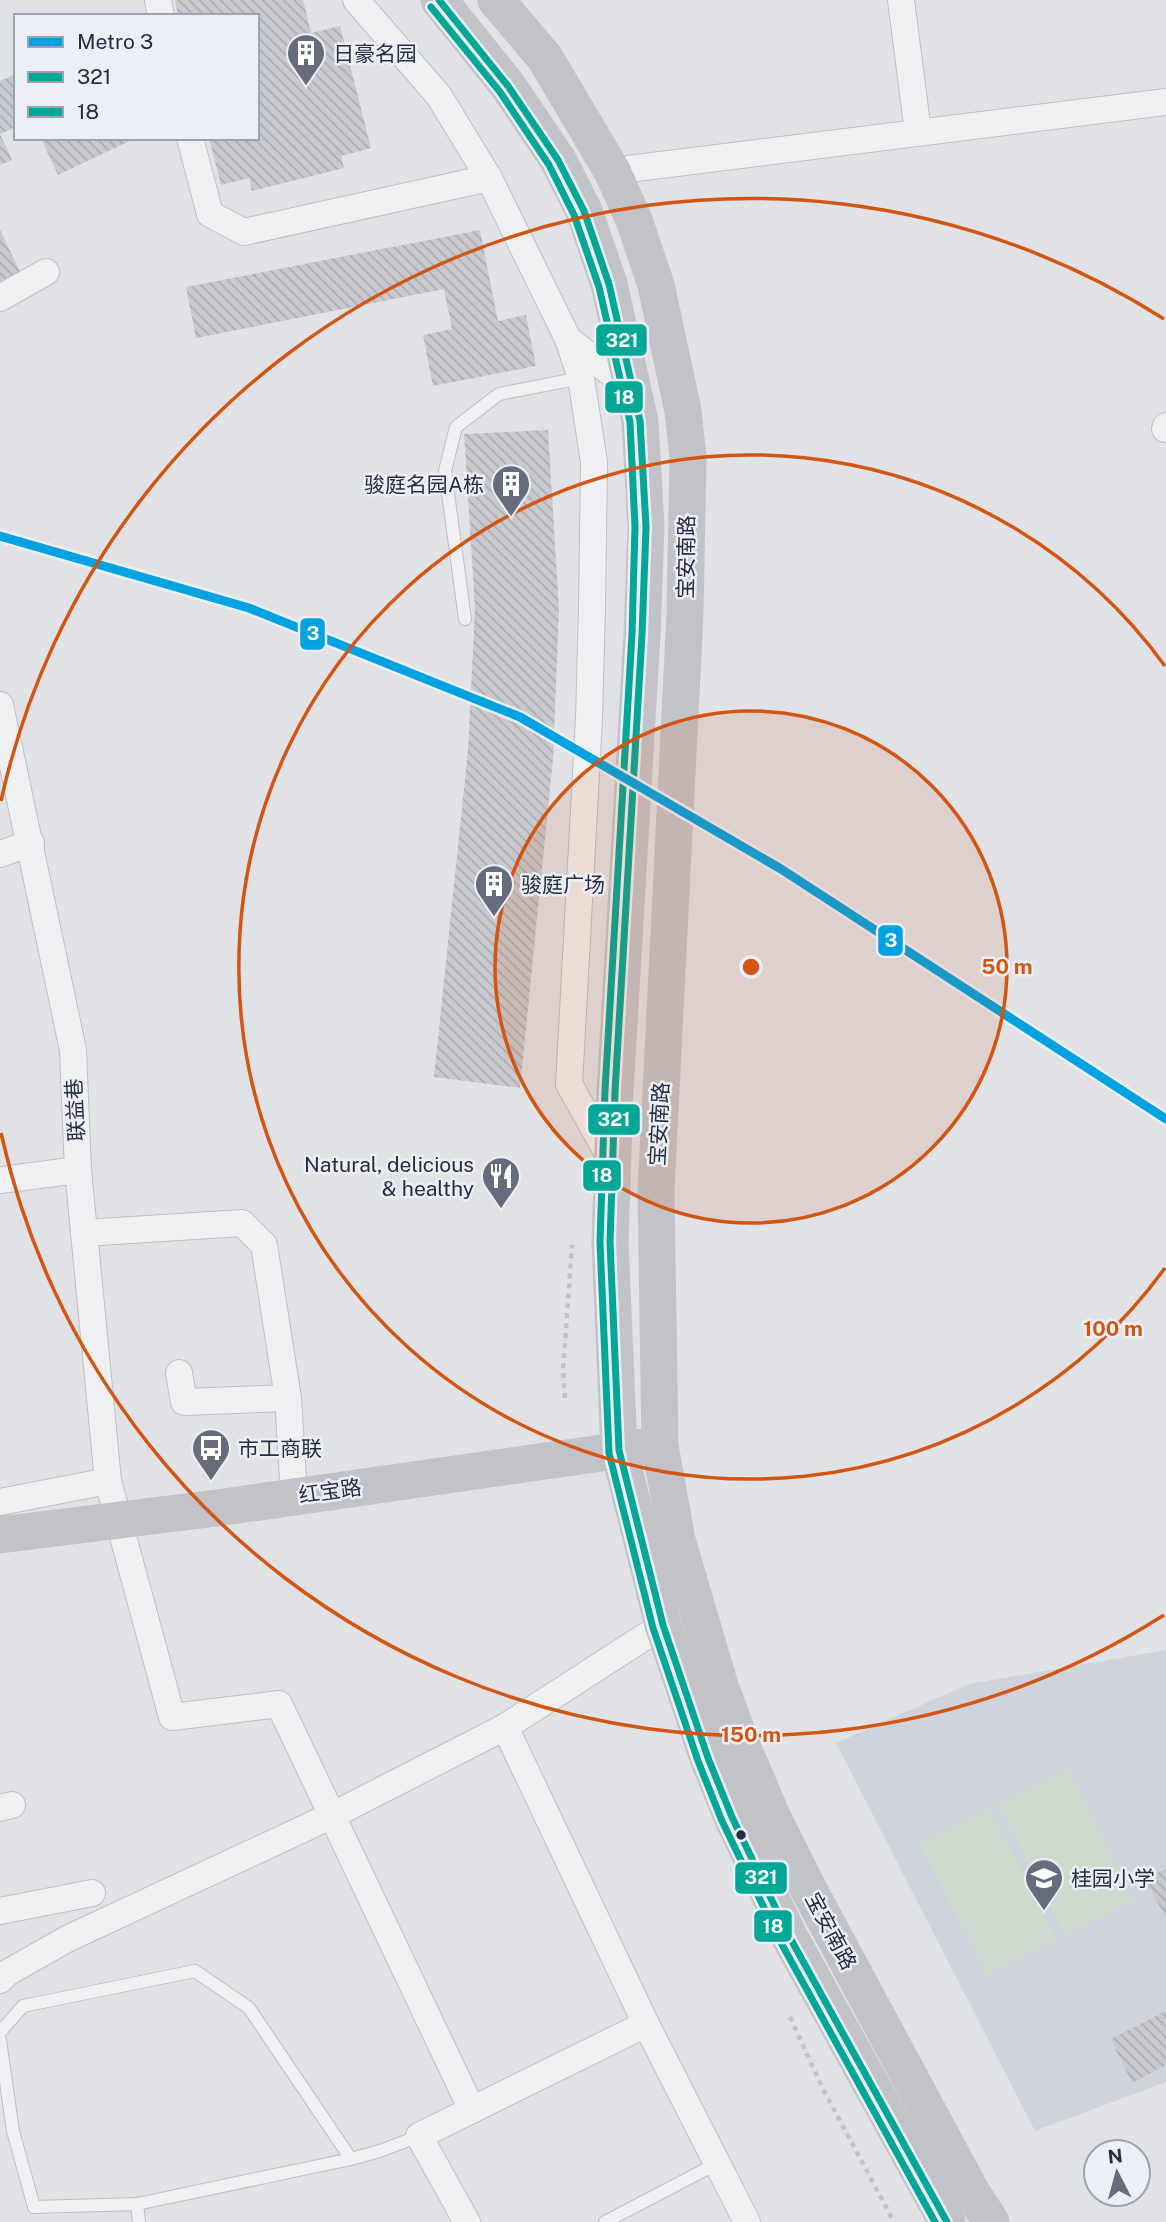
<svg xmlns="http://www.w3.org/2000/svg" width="1166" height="2222" viewBox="0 0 1166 2222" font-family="'Public Sans','Noto Sans SC',sans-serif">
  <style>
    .built { fill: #cfd3dc }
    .green { fill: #cfdacf }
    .building { fill: url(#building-back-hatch) }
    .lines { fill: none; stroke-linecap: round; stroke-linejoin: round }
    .lane-casing { stroke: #bdbfc4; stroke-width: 14 }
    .street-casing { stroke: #bdbfc4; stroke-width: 28 }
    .path { stroke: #c2c3c8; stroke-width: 4.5; stroke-dasharray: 5 5; stroke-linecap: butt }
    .lane { stroke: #eff0f2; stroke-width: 12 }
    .street { stroke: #eff0f2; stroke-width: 26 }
    .secondary { stroke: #c1c3c9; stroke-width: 37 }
    .bus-1-casing { stroke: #ecf0f6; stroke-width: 12 }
    .bus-2-casing { stroke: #ecf0f6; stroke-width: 12 }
    .bus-1 { stroke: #03a797; stroke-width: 7 }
    .bus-2 { stroke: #03a797; stroke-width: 7 }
    .metro-1-casing { stroke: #ecf0f6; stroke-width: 14 }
    .metro-1 { stroke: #00a2e1; stroke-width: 9 }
    .ring { fill: none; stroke: #d45511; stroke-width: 3.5 }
    .bus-dot { fill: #252d41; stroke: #ecf0f6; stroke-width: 2.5 }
    .labels { text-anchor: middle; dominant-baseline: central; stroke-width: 5; stroke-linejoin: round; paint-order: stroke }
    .poi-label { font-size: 21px; fill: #252d41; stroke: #ecf0f6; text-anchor: start }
    .street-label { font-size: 21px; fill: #252d41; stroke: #ecf0f6 }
    .centre { fill: #d45511; stroke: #ecf0f6; stroke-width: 3.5 }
    .ring-label { font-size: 21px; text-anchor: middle; font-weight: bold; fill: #d45511; stroke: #ecf0f6; stroke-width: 5; stroke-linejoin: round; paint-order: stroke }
    .line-badge { stroke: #ecf0f6; stroke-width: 2.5 }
    .badge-label { font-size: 19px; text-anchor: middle; font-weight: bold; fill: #fff }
  </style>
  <defs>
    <pattern id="building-back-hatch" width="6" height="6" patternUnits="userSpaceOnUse" patternTransform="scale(1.75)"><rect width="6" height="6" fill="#c7c9ce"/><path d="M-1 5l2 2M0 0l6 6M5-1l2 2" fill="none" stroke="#abadb2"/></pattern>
  </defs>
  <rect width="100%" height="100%" fill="#e0e2e6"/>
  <polygon class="built" points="1166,1650 1166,2082 1035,2131 836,1743 969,1684"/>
  <g class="green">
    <polygon points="1068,1770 1135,1900 1066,1936 999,1805"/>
    <polygon points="989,1809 1056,1939 987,1974 920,1844"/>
  </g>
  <g class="building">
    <polygon points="175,0 303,0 311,33 340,26 371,148 341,156 344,168 252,191 249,178 221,185 209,138 257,138 257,16 178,16"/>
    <polygon points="16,74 16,127 0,134 12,160 0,165 0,81"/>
    <polygon points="46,138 136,138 58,175 42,141"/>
    <polygon points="0,230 23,278 0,289"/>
    <polygon points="480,230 498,321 526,315 536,366 433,386 423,335 452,329 444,289 196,338 186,287"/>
    <polygon points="548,430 559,610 553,759 520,1088 434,1077 468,750 475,608 464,434"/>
    <polygon points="1166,1869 1166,1918 1145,1879"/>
    <polygon points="1166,2011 1166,2065 1132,2083 1111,2039"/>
  </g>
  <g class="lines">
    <defs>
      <g id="lane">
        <polyline points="465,619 445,471 456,427 499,394 581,378"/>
        <polyline points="0,2032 23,2006 195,1971 249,2008 351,2159"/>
        <polyline points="0,2040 13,2131 34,2207 137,2204 351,2159 380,2151 419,2136"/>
        <polyline points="137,2204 139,2222"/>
        <polyline points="605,2222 716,2164"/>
      </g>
      <g id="street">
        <polyline points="158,0 161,16"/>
        <polyline points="356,0 439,96 489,178 568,339 581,378 594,462 592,607 589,719 569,1084 612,1161"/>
        <polyline points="901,0 918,132"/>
        <polyline points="190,138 210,214 244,232 489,178"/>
        <polyline points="612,171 1166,102"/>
        <polyline points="0,298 46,272"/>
        <polyline points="568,339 635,392"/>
        <polyline points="1165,429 1166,426"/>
        <polyline points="0,705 73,1050 78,1170 108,1481 172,1717 279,1704 472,2110"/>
        <polyline points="0,854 31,843"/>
        <polyline points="0,1180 78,1170"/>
        <polyline points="84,1233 242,1223 264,1245 288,1398"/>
        <polyline points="179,1373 184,1402 288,1398 294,1496"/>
        <polyline points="0,1502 108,1481"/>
        <polyline points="505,1727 646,2024 747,2222"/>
        <polyline points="0,1808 12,1805"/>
        <polyline points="0,1911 92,1893"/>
        <polyline points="0,1980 7,1973 67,1939 333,1815 505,1727 663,1625"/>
        <polyline points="467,2222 419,2136 646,2024"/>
      </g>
    </defs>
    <use href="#lane" class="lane-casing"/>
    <use href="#street" class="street-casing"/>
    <g class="path">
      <polyline points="565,1398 563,1370 572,1245"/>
      <polyline points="790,2017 822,2087 894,2222"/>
    </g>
    <use href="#lane" class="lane"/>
    <use href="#street" class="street"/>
    <g class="secondary">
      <polyline points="439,0 508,86 558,160 584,211 609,284 640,421 646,527 642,635 615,1091 610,1242 619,1450 663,1625 708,1758 732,1817 789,1936 947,2222"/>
      <polyline points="496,0 545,58 612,171 634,220 656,285 683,411 688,457 685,614 656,1191 660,1446 677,1540 720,1686 743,1748 772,1816 809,1890 971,2191 991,2222"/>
      <polyline points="0,1535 217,1508 644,1447"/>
    </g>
    <defs>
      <polyline id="bus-1" points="439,0 508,86 558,160 584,211 609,284 640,421 646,527 642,635 615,1091 610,1242 619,1450 663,1625 708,1758 732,1817 789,1936 947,2222"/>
      <polyline id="bus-2" points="431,7 500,92 549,165 574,215 599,287 630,422 635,527 632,634 605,1090 600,1242 609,1453 653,1628 698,1761 722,1821 780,1941 935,2222"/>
    </defs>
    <use href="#bus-1" class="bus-1-casing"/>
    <use href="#bus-2" class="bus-2-casing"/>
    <use href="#bus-1" class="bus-1"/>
    <use href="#bus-2" class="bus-2"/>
    <defs>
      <polyline id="metro-1" points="0,536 249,608 520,717 781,869 1166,1119"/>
    </defs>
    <use href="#metro-1" class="metro-1-casing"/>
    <use href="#metro-1" class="metro-1"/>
  </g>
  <circle cx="751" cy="967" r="256" fill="#d45511" fill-opacity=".12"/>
  <g class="ring">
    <circle cx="751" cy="967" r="256"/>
    <path d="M1165 1268A512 512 0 1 1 1165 666"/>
    <path d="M1164 1615A768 768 0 0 1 1 1133M1 801A768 768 0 0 1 1164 319"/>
  </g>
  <defs>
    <symbol id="building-pin" viewBox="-11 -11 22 30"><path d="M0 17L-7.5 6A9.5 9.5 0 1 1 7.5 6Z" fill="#666c7b" stroke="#ecf0f6"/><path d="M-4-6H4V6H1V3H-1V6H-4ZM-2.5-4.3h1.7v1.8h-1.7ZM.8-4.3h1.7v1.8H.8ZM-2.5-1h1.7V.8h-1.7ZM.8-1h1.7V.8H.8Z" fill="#fff"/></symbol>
    <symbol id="restaurant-pin" viewBox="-11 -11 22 30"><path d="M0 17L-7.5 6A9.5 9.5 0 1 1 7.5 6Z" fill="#666c7b" stroke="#ecf0f6"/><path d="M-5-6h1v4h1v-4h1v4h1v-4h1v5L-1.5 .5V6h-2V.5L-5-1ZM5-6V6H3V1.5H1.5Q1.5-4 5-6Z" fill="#fff"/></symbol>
    <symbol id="bus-pin" viewBox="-11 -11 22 30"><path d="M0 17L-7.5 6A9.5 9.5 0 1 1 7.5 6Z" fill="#666c7b" stroke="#ecf0f6"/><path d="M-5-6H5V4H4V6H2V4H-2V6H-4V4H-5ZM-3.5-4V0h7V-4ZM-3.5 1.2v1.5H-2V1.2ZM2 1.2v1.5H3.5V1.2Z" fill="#fff"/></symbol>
    <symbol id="school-pin" viewBox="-11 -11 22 30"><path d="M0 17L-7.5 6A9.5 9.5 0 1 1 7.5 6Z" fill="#666c7b" stroke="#ecf0f6"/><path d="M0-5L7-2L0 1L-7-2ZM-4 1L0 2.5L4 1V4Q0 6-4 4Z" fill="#fff"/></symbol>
  </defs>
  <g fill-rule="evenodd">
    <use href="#building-pin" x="284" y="31" width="44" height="60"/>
    <use href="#building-pin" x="489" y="462" width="44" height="60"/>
    <use href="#building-pin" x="472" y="862" width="44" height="60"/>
    <use href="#restaurant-pin" x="479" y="1154" width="44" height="60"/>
    <use href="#bus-pin" x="189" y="1426" width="44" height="60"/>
    <use href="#school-pin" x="1022" y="1856" width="44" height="60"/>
  </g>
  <circle class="bus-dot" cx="741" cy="1835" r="6"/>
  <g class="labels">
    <g class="poi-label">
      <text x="333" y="53">日豪名园</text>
      <text x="484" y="484" text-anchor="end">骏庭名园A栋</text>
      <text x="521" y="884">骏庭广场</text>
      <text x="474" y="1164" text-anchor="end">Natural, delicious<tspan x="474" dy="24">&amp; healthy</tspan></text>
      <text x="238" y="1448">市工商联</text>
      <text x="1071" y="1878">桂园小学</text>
    </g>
    <g class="street-label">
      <text transform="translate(686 557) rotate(-89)">宝安南路</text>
      <text transform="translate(75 1110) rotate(-93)">联益巷</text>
      <text transform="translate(659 1124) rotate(-87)">宝安南路</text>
      <text transform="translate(330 1491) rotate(-8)">红宝路</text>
      <text transform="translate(831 1931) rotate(62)">宝安南路</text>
    </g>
  </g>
  <circle cx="751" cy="967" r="10" class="centre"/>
  <g class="ring-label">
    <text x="1007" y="974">50 m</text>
    <text x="1113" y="1336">100 m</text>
    <text x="751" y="1742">150 m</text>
  </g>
  <g class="line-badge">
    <rect x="595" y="323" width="53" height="34" rx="7" fill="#03a797"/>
    <rect x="604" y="380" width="40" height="34" rx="7" fill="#03a797"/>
    <rect x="299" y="617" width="27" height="34" rx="7" fill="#00a2e1"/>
    <rect x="877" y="924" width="27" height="33" rx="7" fill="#00a2e1"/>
    <rect x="587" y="1103" width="54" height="33" rx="7" fill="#03a797"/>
    <rect x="582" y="1159" width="40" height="33" rx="7" fill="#03a797"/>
    <rect x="734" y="1861" width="54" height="34" rx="7" fill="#03a797"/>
    <rect x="753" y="1909" width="40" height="34" rx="7" fill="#03a797"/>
  </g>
  <g class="badge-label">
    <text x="622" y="347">321</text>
    <text x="624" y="404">18</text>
    <text x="313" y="640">3</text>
    <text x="891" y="947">3</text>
    <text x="614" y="1126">321</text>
    <text x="602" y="1182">18</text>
    <text x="761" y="1884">321</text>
    <text x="773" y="1933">18</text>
  </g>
  <rect x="14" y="14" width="245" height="126" fill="#ecf0f6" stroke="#9ca2ae" stroke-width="2"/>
  <rect x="28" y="37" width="35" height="10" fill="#00a2e1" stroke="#9ca2ae" stroke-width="2"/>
  <text x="77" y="49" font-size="21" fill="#252d41">Metro 3</text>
  <rect x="28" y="72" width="35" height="10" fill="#03a797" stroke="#9ca2ae" stroke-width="2"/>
  <text x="77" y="84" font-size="21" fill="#252d41">321</text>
  <rect x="28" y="107" width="35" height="10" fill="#03a797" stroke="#9ca2ae" stroke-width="2"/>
  <text x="77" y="119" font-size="21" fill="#252d41">18</text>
  <g transform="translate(1117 2173) rotate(354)"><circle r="33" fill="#ecf0f6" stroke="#9ca2ae" stroke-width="2"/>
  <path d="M0-5L12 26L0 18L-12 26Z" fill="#666c7b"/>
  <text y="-10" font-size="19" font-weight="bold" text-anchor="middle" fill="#252d41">N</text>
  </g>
</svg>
